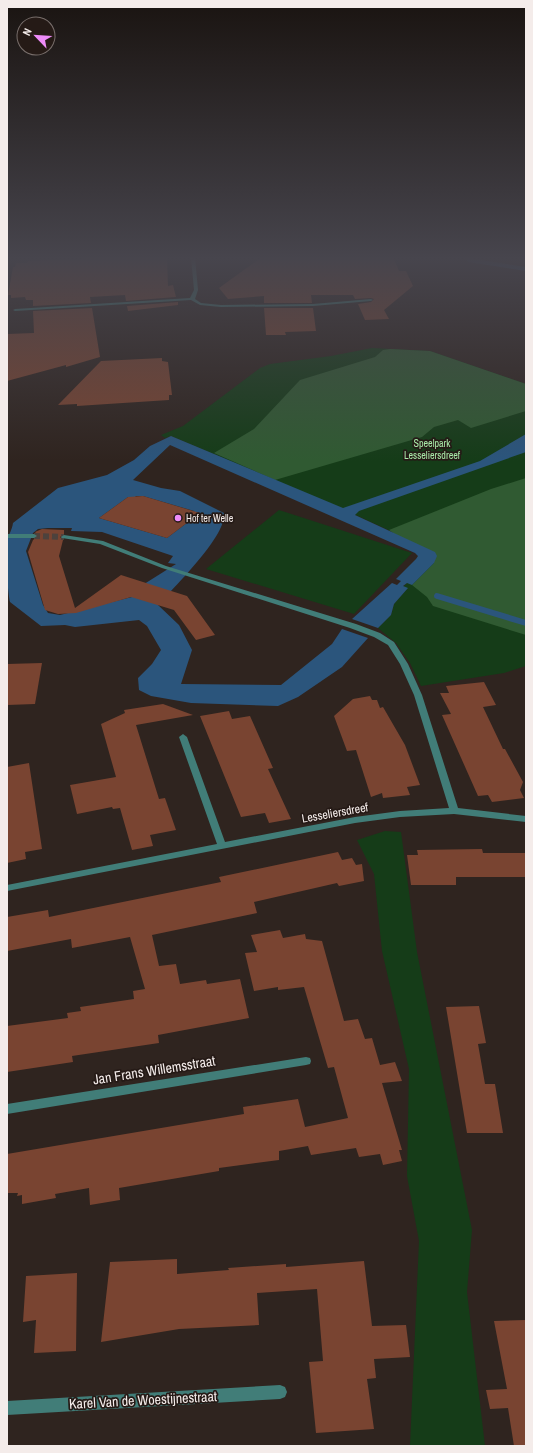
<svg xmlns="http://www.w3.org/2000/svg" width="533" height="1453" viewBox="0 0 533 1453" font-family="'Archivo Narrow',sans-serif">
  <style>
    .green { fill: #153c18 }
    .forest { fill: #305a32 }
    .water { fill: #2b557c; fill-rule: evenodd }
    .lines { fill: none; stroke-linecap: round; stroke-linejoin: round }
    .stream-far1 { stroke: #2b557c; stroke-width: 4 }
    .stream { stroke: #2b557c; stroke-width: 6 }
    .building { fill: #794431 }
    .street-tunnel { stroke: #4d423d; stroke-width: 6; stroke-dasharray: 6 3; stroke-linecap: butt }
    .street { fill: #417d78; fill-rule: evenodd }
    .poi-dot { fill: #ee8cf8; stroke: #251a16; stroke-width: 1.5 }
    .labels { text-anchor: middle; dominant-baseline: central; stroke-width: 3.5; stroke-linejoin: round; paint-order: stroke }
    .far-park-label { font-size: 10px; fill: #a8e9a8; stroke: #251a16 }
    .far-poi-label { font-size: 10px; fill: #f4ecea; stroke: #251a16; text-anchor: start }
    .street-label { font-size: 12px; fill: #f4ecea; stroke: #251a16 }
    .near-street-label { font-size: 14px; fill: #f4ecea; stroke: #251a16 }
  </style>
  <rect width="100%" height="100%" fill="#2f241f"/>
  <g class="green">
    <polygon points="372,348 430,351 526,384 526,666 504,673 421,686 410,663 396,643 378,628 391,615 394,604 407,589 403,587 407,583 423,546 336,506 171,436 165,438 161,435 183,426 260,368 270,364 331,356"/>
    <polygon points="279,510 412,553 354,614 206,569"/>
    <polygon points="385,831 401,832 417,952 472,1230 467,1292 485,1446 410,1446 419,1241 407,1176 409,1069 382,951 374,874 357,840"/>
  </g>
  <g class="forest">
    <polygon points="390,349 430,351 526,384 526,411 471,428 458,420 434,427 422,437 275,480 214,453 254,429 300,380 375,357 383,350"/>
    <polygon points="526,478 526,635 433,606 427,597 412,585 434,563 389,530 491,489"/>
  </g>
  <path class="water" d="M526 434V452L359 511 355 515 435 552 437 556 434 563 412 585 407 583 403 586 408 588 394 604 391 615 378 628 352 619 392 583 397 585 401 581 396 579 416 559 418 556 415 553 170 445 133 480 161 488 180 491 224 513C228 534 174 588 158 605L179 625 192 650 181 684 281 685 332 644 342 629 368 638 342 667 298 697 278 706 191 703 151 696 139 690 138 678 152 664 161 650 147 626 139 620 75 627 65 625 41 626 10 602C8 593 4 547 7 540 9 534 12 530 13 523L58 488 107 475 134 460 150 446 171 436 343 508 480 461ZM136 496H143L194 511 196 516 167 538 99 518 128 497 134 498ZM48 528H72L71 531 102 532 173 556 168 563 176 564 141 586 132 597 60 615 48 613 43 605 26 551 33 533 38 529Z"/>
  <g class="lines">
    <polyline class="stream-far1" points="467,257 469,260 526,269"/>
    <polyline class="stream" points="437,596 526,623"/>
  </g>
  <g class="building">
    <polygon points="85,257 167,258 168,286 173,285 176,297 126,301 125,295 90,297 91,303 33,306 33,300 26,300 25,297 11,298 11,295 8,295 13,267 15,267 16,263 27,263 28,261 84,259"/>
    <polygon points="262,257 393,257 399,271 406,271 413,286 384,310 389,319 365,320 358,304 371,302 374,299 371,298 355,299 353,295 311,295 312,303 264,303 264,296 228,299 219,288"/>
    <polygon points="178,302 178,305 128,311 127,306"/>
    <polygon points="92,308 100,357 66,367 66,365 7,381 7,334 34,333 33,311"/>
    <polygon points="264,308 313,308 316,331 285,332 286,335 266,335"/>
    <polygon points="162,358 162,361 168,362 172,395 169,395 169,400 77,406 77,404 58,405 101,361"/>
    <polygon points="143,496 200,513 167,538 99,518 128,497"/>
    <polygon points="42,529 64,530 64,534 60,537 63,540 59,556 75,608 121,575 187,596 215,635 196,640 174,610 131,597 76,613 58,614 45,610 28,552 33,540 38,536 35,532"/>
    <polygon points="42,663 35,704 7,705 7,664"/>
    <polygon points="484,682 496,705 483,707 503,749 505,749 523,782 520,790 524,798 492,802 488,795 478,796 442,715 451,714 440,693 449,693 446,686"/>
    <polygon points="370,696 372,700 377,700 380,708 383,707 405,745 420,785 407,787 410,795 383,798 382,793 371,797 356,750 347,751 334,716 353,699"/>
    <polygon points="163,704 193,715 136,725 159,799 165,798 176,830 150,835 153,846 132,850 120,808 113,809 112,807 77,814 70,785 116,777 101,724 125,713 124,710"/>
    <polygon points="229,711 232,719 250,716 273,768 268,769 291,819 269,823 265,813 241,817 200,716"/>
    <polygon points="29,763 42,849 25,852 26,859 7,863 7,767"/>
    <polygon points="482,849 483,853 526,853 526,877 456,877 456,885 411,885 407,855 418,855 417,850"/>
    <polygon points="338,852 342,860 352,858 356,865 362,864 364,881 339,886 337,883 254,902 257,913 152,935 159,966 176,964 180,984 206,980 207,984 240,979 249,1018 158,1035 159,1043 72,1056 73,1062 7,1072 7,1026 68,1018 67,1013 81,1011 80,1007 134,999 133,991 145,989 130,937 72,948 71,939 7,951 7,917 48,910 49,917 221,882 219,877"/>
    <polygon points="280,930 283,938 305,934 306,939 322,941 344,1021 358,1019 365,1039 372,1038 380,1065 395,1062 402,1081 382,1083 402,1150 399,1150 402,1161 383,1165 380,1154 359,1157 356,1148 311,1155 308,1146 279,1151 279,1160 219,1168 219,1171 119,1188 120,1200 90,1205 89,1188 55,1194 56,1198 22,1204 22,1195 17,1196 18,1193 7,1193 7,1154 244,1114 243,1107 298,1099 305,1127 348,1118 334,1067 328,1068 304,987 278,990 278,987 254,991 245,953 257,952 251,935"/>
    <polygon points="479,1006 486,1043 478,1044 485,1084 495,1084 503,1133 467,1133 446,1007"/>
    <polygon points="177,1259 177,1274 229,1270 228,1268 286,1264 286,1267 364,1261 372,1326 406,1325 410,1357 374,1359 376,1378 367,1379 374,1429 316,1433 309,1362 323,1361 317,1289 257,1293 259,1325 179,1329 101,1342 110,1262"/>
    <polygon points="77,1273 76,1351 34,1353 36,1320 23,1322 26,1276"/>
    <polygon points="526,1320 526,1446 514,1446 508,1408 490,1409 486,1390 507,1389 494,1321"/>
  </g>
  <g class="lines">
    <polyline class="street-tunnel" points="34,536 64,537"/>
    <g class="street">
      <polygon points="191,257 195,257 198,290 195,299 201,303 221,305 313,304 371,299 373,300 371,301 313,306 221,307 200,305 191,300 15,311 13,310 15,309 190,298 194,290"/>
      <polygon points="7,534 34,534 37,536 34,538 7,538"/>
      <polygon points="64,535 103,541 166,566 356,624 380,633 394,642 408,664 422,695 458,808 526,816 526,822 454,814 400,817 355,823 7,891 7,885 217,844 179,737 183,734 187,737 225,842 355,817 400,811 449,808 414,695 400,664 388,645 374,637 350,628 162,568 100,544 62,538 61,537"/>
      <polygon points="306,1057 310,1058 311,1061 310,1064 306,1065 7,1114 7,1104"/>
      <polygon points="280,1385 285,1387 287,1392 285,1397 280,1399 7,1415 7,1401"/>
    </g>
  </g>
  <linearGradient id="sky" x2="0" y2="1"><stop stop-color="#1a1411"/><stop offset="0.56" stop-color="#47454d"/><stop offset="1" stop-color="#47454d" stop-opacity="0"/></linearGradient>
  <rect width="533" height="461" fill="url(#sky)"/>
  <circle class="poi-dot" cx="178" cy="518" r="4"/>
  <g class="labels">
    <g class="far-park-label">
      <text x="432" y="443">Speelpark<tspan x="432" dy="12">Lesseliersdreef</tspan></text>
    </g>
    <g class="far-poi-label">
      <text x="186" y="518">Hof ter Welle</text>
    </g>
    <g class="street-label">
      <text transform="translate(335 813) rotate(-10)">Lesseliersdreef</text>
    </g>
    <g class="near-street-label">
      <text transform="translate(154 1070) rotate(-9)">Jan Frans Willemsstraat</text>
      <text transform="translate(143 1400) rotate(-3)">Karel Van de Woestijnestraat</text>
    </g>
  </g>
  <rect width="533" height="1453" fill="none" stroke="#f4ecea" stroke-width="16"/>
  <g transform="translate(36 36) rotate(295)"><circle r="19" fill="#251a16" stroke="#786e6b"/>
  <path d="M0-3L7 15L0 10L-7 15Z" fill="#ee8cf8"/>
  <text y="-6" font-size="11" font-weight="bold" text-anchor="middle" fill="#f4ecea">N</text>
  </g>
</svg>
